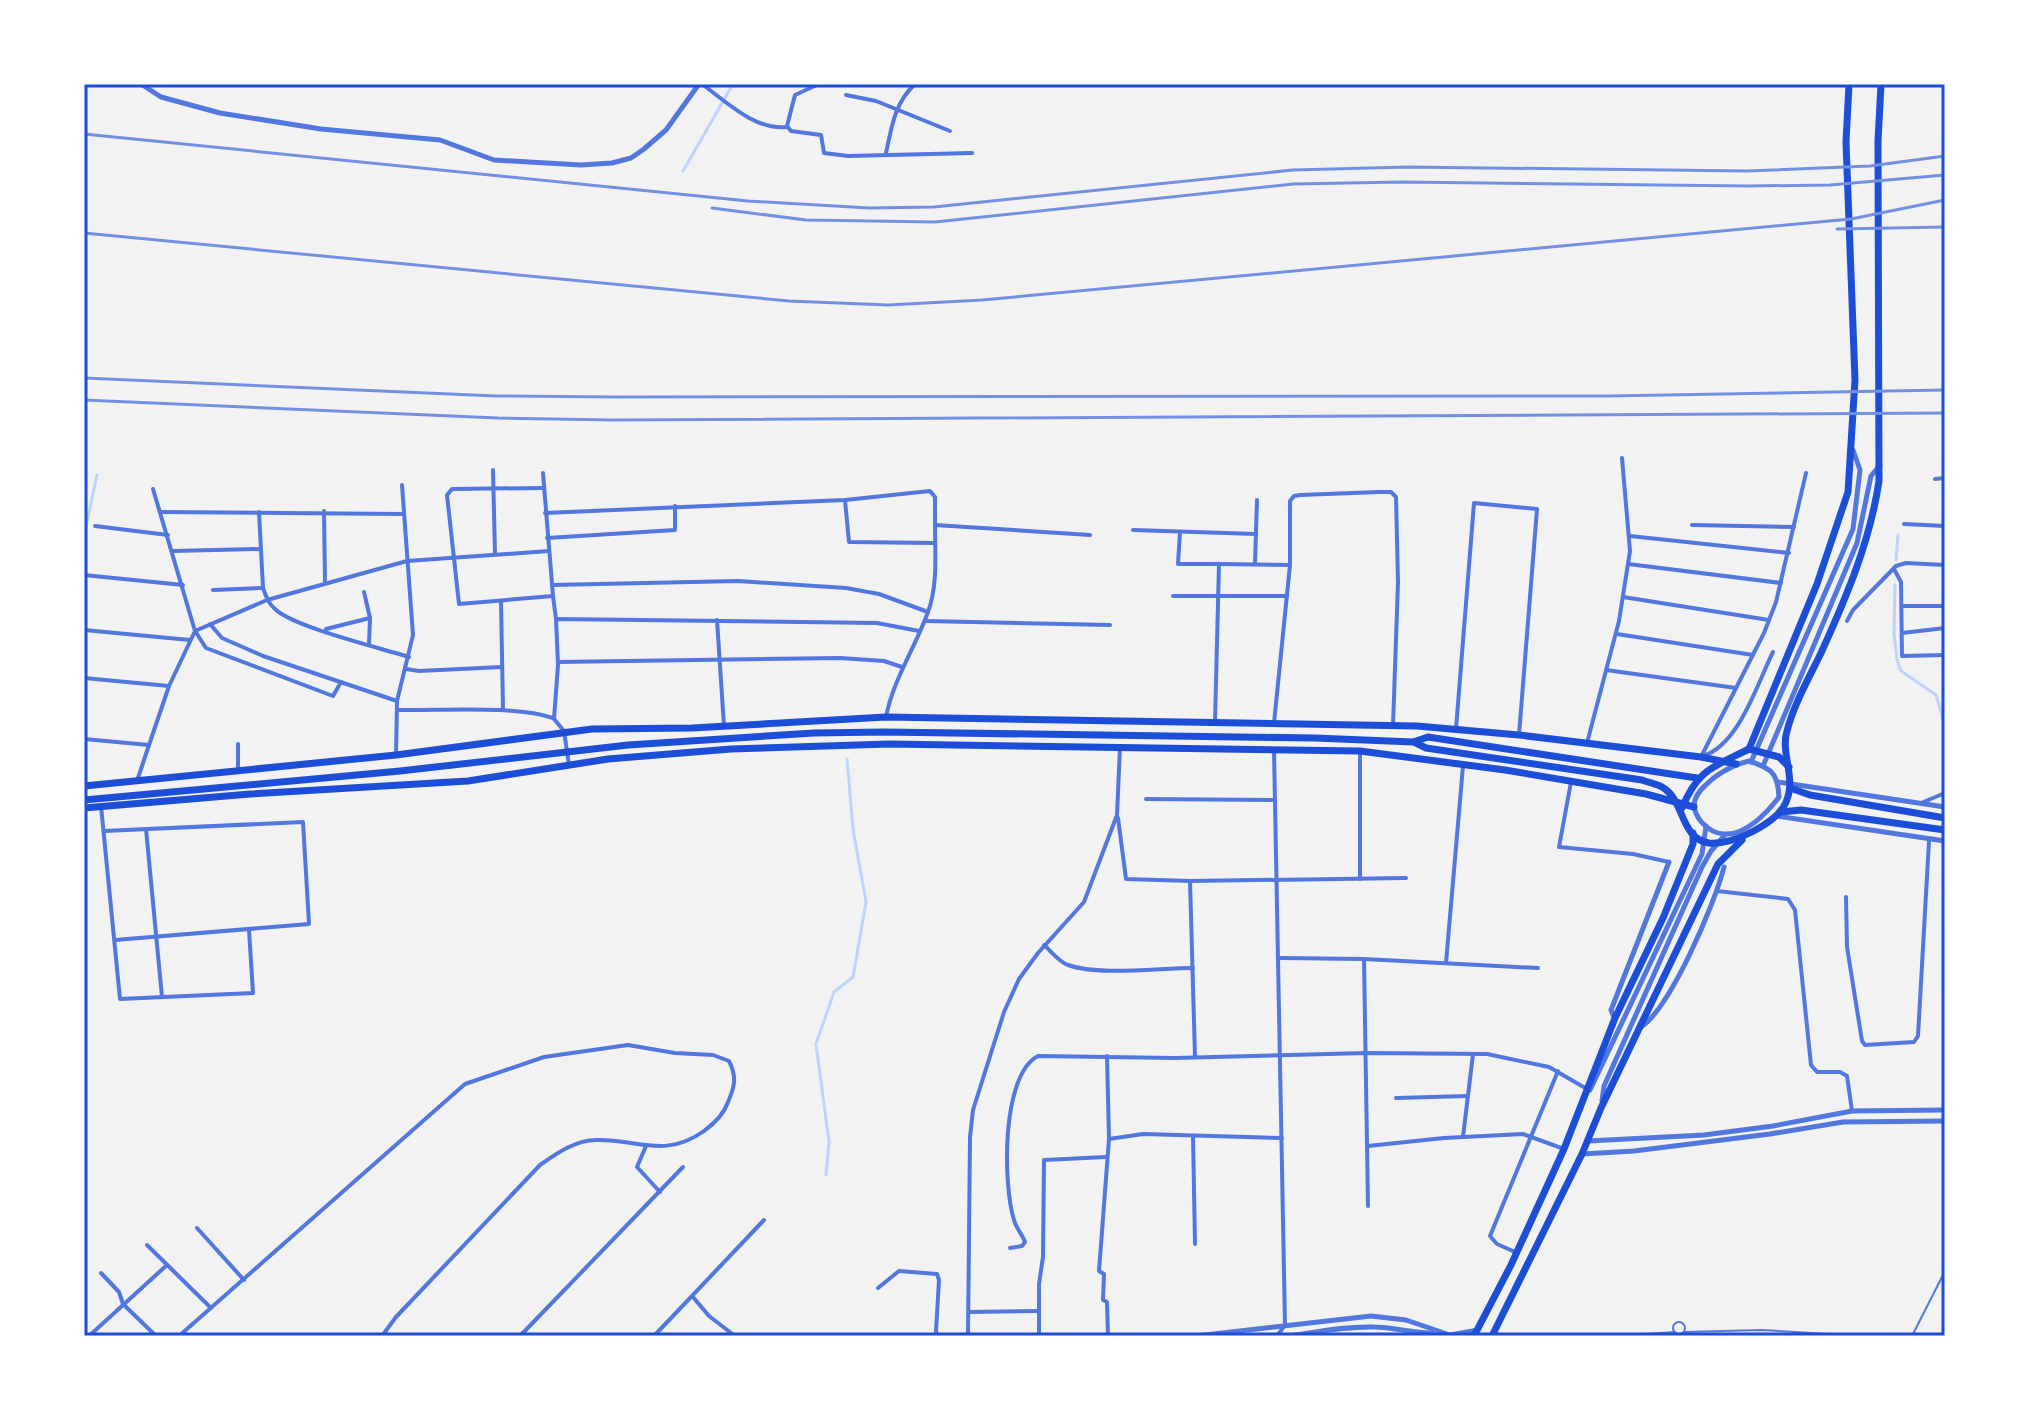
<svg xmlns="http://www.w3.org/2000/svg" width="2029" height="1420" viewBox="0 0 2029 1420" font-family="'Golos Text',sans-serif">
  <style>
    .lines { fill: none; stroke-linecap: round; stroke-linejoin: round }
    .stream { stroke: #bfd3fe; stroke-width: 3 }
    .service { stroke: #5277de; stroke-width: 2 }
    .minor { stroke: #5277de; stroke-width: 4 }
    .tertiary { stroke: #5277de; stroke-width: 5 }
    .primary { stroke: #1d4ed8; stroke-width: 7 }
    .rail { stroke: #7290e2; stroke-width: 3 }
    .neatline { fill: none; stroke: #1d4ed8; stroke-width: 3 }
  </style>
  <rect width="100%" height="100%" fill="#f2f2f2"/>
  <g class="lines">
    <g class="stream">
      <polyline points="683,171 733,84"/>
      <polyline points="84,536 97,475"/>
      <polyline points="1896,560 1898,535"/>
      <polyline points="1895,585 1894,634 1897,660 1901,671 1936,695 1945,726"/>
      <polyline points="826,1175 829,1142 816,1044 834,992 853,977 866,902 853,829 847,759"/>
    </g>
    <g class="service">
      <circle cx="1679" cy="1328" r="6"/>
      <polyline points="1684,1332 1762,1330 1862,1336"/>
      <polyline points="1522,1334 1525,1336"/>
      <polyline points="1614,1336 1675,1332"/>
      <polyline points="1912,1336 1945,1271"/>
    </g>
    <g class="minor">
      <path d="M702 84C725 101 756 131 787 127"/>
      <polyline points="819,84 795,95 787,126 791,131 821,135 824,153 848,156 972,153"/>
      <polyline points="846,95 876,101 950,131"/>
      <path d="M886 153C892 126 894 104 915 84"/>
      <polyline points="493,470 495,554"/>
      <polyline points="543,473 553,596"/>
      <polyline points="1935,479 1945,478"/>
      <polyline points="543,488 452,489 447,495 459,604 553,596 556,619"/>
      <polyline points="153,489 195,631 206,648 333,696 341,682"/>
      <polyline points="845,500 849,542 935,543"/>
      <polyline points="324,511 325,583"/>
      <polyline points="162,512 403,514"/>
      <path d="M259 512 263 588C266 596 268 603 275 609 293 627 381 648 409 657"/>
      <polyline points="545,513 845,500 930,491 935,497 935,525"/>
      <polyline points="1904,524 1945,526"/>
      <polyline points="1692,525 1794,527"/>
      <polyline points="95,526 168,535"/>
      <polyline points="1133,530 1256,534"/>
      <polyline points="1180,532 1178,564 1219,564 1215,722"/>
      <polyline points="1630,536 1789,553"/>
      <polyline points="547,538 675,530 675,506"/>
      <polyline points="173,551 260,549"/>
      <polyline points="1219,564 1290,565"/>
      <polyline points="1255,564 1257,500"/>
      <polyline points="1628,564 1781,583"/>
      <polyline points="1894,569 1901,582 1902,656 1945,655"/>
      <polyline points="84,575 183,585"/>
      <polyline points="552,585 738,581 846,588 879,594 928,612"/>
      <polyline points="213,590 263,588"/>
      <polyline points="364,592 370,618 369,644"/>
      <polyline points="1173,596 1287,596"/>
      <polyline points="1623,597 1769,620"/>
      <polyline points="501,601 503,710"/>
      <polyline points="1902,606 1945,606"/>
      <polyline points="717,620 724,726"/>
      <polyline points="925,621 1110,625"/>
      <polyline points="1847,621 1853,610 1896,566 1906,563 1945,565"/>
      <polyline points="210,624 222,638 263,656 397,701"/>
      <polyline points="326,629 370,618"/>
      <polyline points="84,630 190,640"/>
      <polyline points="1902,633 1945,628"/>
      <polyline points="1617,634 1753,655"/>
      <polyline points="558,662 840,658 884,661 902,667"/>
      <polyline points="406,669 419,671 502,667"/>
      <polyline points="1606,670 1736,688"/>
      <polyline points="84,678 169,686"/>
      <path d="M397 710C439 711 515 705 553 718"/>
      <path d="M886 717C893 680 915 648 928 612 938 585 935 553 935 525L1090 535"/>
      <polyline points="1274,723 1290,565 1290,501 1294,496 1300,495 1379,492 1391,492 1396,497 1398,582 1393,726"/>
      <polyline points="1456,729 1474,503 1537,509 1519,735"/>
      <polyline points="84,739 149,745 169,686 195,631 267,600 407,561 549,551"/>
      <polyline points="1587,743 1619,621 1630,551 1622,458"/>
      <polyline points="238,744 238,769"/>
      <polyline points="1274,750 1285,1325 1277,1336"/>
      <polyline points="1360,751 1360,879"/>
      <polyline points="396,755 397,701 413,635 402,485"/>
      <path d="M1703 756C1739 745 1757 684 1773 652"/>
      <polyline points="1701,757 1764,633 1776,602 1806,473"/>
      <polyline points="569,765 564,731 554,719 558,665 556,619 877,623 919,631"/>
      <polyline points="137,781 149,745"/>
      <polyline points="1571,782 1559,847 1633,854 1669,862"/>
      <polyline points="1146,799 1275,800"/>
      <polyline points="1921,803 1945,793"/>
      <polyline points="101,806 120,999 253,993 249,930"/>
      <polyline points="1118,818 1126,879 1190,881"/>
      <polyline points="146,829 162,997"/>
      <polyline points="104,831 303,822 309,924 115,940"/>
      <polyline points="1717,891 1788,899 1795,910 1811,1065 1817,1072 1840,1072 1847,1076 1852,1111"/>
      <polyline points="1846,897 1847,947 1862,1041 1865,1045 1914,1042 1918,1036 1929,841"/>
      <path d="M1044 945C1051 951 1059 962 1068 965 1098 976 1159 968 1193 968"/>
      <polyline points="1279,958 1364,959 1538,968"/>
      <polyline points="1364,959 1368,1206"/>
      <polyline points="1446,963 1463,766"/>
      <polyline points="1107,1056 1109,1139 1099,1271 1104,1274 1103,1300 1107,1302 1108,1336"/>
      <polyline points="1195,1057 1190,881 1406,878"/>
      <polyline points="1396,1098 1468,1096"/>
      <polyline points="1193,1136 1195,1244"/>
      <polyline points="1463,1137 1473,1054"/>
      <polyline points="1109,1139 1143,1134 1282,1138"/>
      <polyline points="646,1146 637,1167 660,1192"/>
      <polyline points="1368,1146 1444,1138 1523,1134 1564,1149"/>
      <polyline points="197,1228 244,1280"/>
      <polyline points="147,1245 211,1308"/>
      <path d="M1010 1248 1022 1246 1025 1242C1022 1234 1016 1228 1014 1220 1003 1185 1001 1075 1038 1056L1175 1058 1367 1053 1487 1054 1549 1067 1587 1089"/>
      <polyline points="1515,1252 1497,1244 1490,1236 1558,1071"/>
      <polyline points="101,1273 119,1292 123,1304 156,1336"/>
      <polyline points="878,1288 899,1271 937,1274 939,1280 936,1331 938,1336"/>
      <polyline points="693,1297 709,1316 735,1336"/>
      <polyline points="969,1312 1039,1311"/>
      <polyline points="89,1336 167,1265"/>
      <path d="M179 1336 465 1084 544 1057 628 1045 675 1053 713 1055 729 1061C737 1077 735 1086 728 1102 724 1114 715 1123 704 1131 665 1159 638 1139 596 1140 575 1140 556 1154 540 1165L396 1317 382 1336"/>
      <polyline points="520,1336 683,1167"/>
      <polyline points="654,1336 764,1220"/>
      <polyline points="968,1336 970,1137 973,1110 1004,1012 1019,979 1038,953 1084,902 1117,815 1120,747"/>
      <polyline points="1039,1336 1039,1284 1043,1257 1044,1160 1106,1157"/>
    </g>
    <g class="tertiary">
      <polyline points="141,84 161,97 220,113 321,129 440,140 494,160 581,165 612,163 631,158 644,149 666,130 699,84"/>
      <path d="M1749 761C1771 768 1778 773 1779 797 1768 812 1745 836 1724 834 1708 833 1691 816 1695 800 1698 790 1708 783 1715 777 1726 769 1736 764 1749 761Z"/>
      <polyline points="1751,762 1853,529 1860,470 1853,450"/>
      <polyline points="1763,766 1857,543 1871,476 1880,465"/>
      <polyline points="1778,782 1945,807"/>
      <polyline points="1776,816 1945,841"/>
      <polyline points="1614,1017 1611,1010 1669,862"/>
      <path d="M1641 1027C1671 1007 1715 903 1724 867"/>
      <polyline points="1590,1090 1702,854 1706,826"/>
      <polyline points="1602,1101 1604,1086 1702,867 1711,851 1725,835"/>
      <polyline points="1588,1141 1704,1135 1773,1126 1852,1111 1945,1110"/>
      <polyline points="1582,1154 1634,1151 1770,1134 1843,1122 1945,1121"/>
      <polyline points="1196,1336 1371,1316 1406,1320 1450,1335 1478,1330"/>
      <path d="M1289 1336C1317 1332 1346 1326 1374 1327 1394 1327 1411 1333 1432 1333"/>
    </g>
    <g class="primary">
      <path d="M1414 742 1426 748 1642 780C1649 783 1659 784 1665 789 1684 802 1681 839 1709 843 1732 845 1777 824 1786 802 1797 778 1780 754 1787 731 1794 704 1809 678 1821 653 1846 598 1870 542 1879 481L1878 141 1881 84"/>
      <polyline points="1749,749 1779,757 1789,767"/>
      <polyline points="84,786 396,755 592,729 692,728 886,717 1417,726 1519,735 1701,757 1736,764"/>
      <polyline points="1790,788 1810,795 1945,818"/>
      <polyline points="84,800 400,771 628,745 814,733 883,732 1315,738 1413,742 1428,737 1697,778"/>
      <polyline points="84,808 250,794 468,781 608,759 731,749 889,744 1360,751 1505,770 1646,794 1694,807"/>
      <path d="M1682 808C1698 769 1713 767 1749 749L1817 584 1848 492 1855 380 1846 142 1849 84"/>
      <polyline points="1781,812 1801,810 1945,830"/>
      <polyline points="1474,1336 1511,1265 1564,1149 1615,1018 1663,918 1693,844 1693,833"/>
      <polyline points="1492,1336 1582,1154 1601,1108 1718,864 1742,840"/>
    </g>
    <g class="rail">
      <polyline points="84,134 748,201 869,208 934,207 1293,170 1408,167 1747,171 1870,166 1945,156"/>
      <polyline points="712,208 806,220 935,222 1293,184 1402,182 1749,186 1830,185 1945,175"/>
      <polyline points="1837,229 1945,227"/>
      <polyline points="84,233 789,301 888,305 982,300 1851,219 1945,200"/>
      <polyline points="84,378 496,396 614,397 1608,396 1945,390"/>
      <polyline points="84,400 498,418 613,420 1945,413"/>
    </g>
  </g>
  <rect width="2029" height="1420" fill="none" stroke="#ffffff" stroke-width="172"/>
  <rect x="86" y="86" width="1857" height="1248" class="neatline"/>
</svg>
